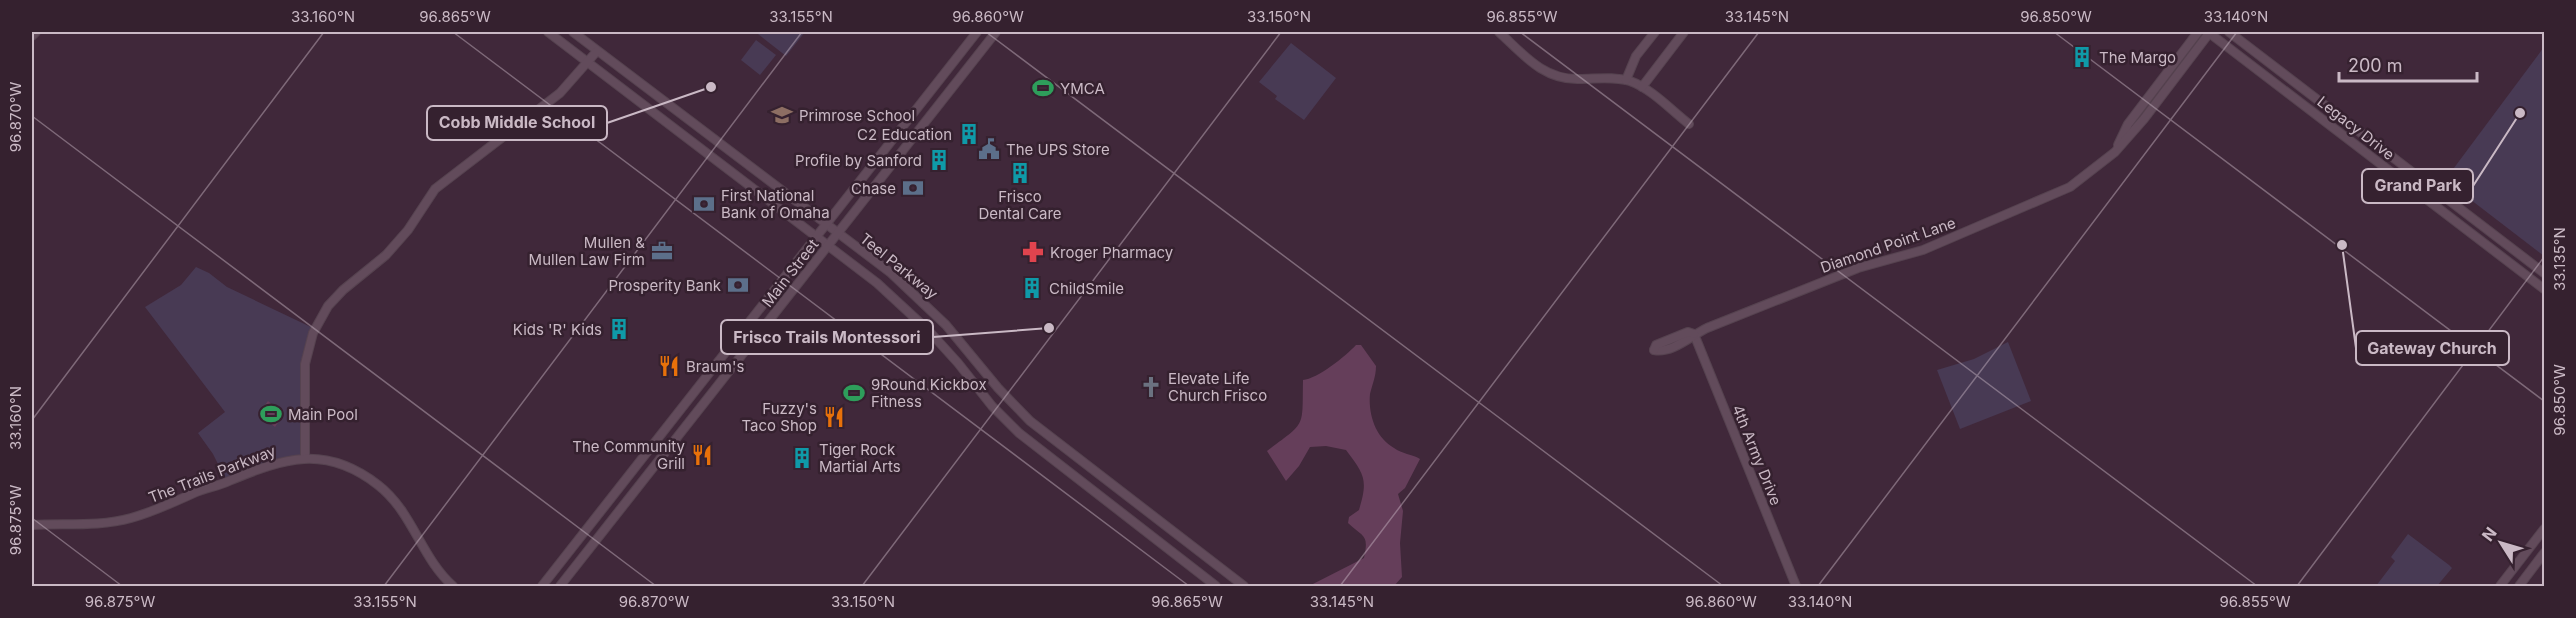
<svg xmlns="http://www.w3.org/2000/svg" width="2576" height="618" viewBox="0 0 2576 618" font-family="Inter,sans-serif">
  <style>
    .green { fill: #483a54 }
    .water { fill: #653e5a }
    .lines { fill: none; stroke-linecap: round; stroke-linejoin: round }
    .secondary-casing { stroke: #564350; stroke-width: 10 }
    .secondary { stroke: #624b5b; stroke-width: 8 }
    .ticks { fill: none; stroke: #cab9c5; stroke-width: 1.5; stroke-opacity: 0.45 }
    .labels { text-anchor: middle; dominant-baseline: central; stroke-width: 5; stroke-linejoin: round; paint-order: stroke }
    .poi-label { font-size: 15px; fill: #cab9c5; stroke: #35212f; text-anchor: start }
    .street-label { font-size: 15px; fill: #cab9c5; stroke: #35212f }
    .leader { fill: none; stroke: #cab9c5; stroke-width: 2 }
    .callout-dot { fill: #cab9c5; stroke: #35212f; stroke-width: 2 }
    .callout { fill: #35212f; stroke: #cab9c5; stroke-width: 2 }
    .callout-label { font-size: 16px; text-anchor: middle; font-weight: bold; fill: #cab9c5 }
    .neatline { fill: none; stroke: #cab9c5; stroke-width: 2 }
    .ticks-label { font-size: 15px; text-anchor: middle; fill: #cab9c5 }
  </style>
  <rect width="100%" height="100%" fill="#40283a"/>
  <g class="green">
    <polygon points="760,32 805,32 786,56 758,34"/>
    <polygon points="756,40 776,55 760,75 741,60"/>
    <polygon points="1291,43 1336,78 1304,120 1275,99 1277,96 1259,82"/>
    <polygon points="2544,47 2544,256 2445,180"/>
    <polygon points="196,267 209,273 227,287 315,329 309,348 305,458 227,482 213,454 198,433 225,412 145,307 181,285"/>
    <polygon points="2008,342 2031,401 1960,429 1937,370 1974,359"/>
    <polygon points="2408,534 2449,565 2452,568 2437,586 2376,586 2395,561 2391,557"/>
  </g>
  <g class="water">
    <path d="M1356 345H1361L1376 366C1376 377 1372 385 1370 394 1368 415 1376 438 1394 448 1402 454 1412 454 1420 459L1405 488 1398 494 1403 511 1400 543 1402 577 1394 586H1309L1364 558C1369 534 1364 538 1348 523L1349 517 1359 510C1368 480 1365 475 1346 450L1326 446 1310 447 1299 466 1286 481 1267 451C1307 421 1302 429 1303 380 1317 379 1346 356 1356 345Z"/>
    <polygon points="268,401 284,414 275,427 258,414"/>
  </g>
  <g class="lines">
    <defs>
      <g id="secondary">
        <polyline points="548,32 877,283 929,331 958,363 992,406 1019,433 1216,586"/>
        <polyline points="573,32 891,273 946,325 998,388 1030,421 1244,586"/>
        <path d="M1499 32C1523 54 1543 80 1579 79 1596 79 1613 76 1630 81 1652 89 1671 110 1689 124"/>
        <polyline points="2208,32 2544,289"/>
        <polyline points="2229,32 2544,273"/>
        <polyline points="32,36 36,32"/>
        <polyline points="1626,80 1636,56 1655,32"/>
        <polyline points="1642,87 1684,32"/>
        <polyline points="2118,145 2128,124 2198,32"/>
        <polyline points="1694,334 1796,586"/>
        <path d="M1654 350C1672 354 1692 335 1707 328L1858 268 1923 250 2070 187 2115 152 2144 119 2210 32"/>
        <polyline points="1654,350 1656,345 1688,332 1694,334"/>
        <polyline points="305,458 305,364 313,333 328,306 343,290 386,255 408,230 435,189 560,93 597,51"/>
        <path d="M32 525C64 523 99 527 131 518 153 512 174 502 194 493 206 488 218 486 229 481 284 458 325 444 378 485 413 512 421 558 453 586"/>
        <polyline points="542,586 977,32"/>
        <polyline points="560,586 996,32"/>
        <polyline points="2500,586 2544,529"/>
        <polyline points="2519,586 2544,553"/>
      </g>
    </defs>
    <use href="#secondary" class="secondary-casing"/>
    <use href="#secondary" class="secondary"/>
  </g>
  <path class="ticks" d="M453 32 1189 586M986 32 1723 586M1520 32 2257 586M2054 32 2544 401M32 116 656 586M32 420 324 32M32 518 122 586M384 586 802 32M862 586 1281 32M1340 586 1759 32M1818 586 2237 32M2297 586 2544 257"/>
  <defs>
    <symbol id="building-bare" viewBox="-9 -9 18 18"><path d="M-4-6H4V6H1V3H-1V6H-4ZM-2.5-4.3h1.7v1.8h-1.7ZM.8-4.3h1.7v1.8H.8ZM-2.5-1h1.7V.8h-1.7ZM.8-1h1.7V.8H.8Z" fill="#0f9aa8" stroke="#35212f" stroke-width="2.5" paint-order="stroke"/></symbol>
    <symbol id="stadium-bare" viewBox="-9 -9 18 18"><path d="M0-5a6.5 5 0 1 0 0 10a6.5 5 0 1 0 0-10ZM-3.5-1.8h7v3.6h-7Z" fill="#2e9e5b" stroke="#35212f" stroke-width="2.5" paint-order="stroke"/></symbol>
    <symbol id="school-bare" viewBox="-9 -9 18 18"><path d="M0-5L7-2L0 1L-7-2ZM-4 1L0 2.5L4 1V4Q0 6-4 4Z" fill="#8d6e63" stroke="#35212f" stroke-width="2.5" paint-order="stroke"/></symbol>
    <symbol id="civic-bare" viewBox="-9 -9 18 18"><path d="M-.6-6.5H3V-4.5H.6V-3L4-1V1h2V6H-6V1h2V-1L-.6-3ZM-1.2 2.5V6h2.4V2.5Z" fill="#5c6f8a" stroke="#35212f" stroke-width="2.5" paint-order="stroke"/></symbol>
    <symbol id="bank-bare" viewBox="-9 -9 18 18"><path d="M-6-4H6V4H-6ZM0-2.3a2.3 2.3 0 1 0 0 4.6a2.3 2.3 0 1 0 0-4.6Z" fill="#5c6f8a" stroke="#35212f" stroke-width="2.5" paint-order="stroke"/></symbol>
    <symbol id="office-bare" viewBox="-9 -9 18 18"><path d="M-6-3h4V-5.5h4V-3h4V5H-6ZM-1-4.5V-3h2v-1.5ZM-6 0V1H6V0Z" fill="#5c6f8a" stroke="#35212f" stroke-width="2.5" paint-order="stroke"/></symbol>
    <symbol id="pharmacy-bare" viewBox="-9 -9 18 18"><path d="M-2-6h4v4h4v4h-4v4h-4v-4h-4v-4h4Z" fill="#e0444e" stroke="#35212f" stroke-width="2.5" paint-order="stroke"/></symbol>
    <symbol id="restaurant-bare" viewBox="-9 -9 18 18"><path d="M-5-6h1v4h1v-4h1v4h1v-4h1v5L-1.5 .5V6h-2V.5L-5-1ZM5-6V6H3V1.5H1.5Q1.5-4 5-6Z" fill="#e8710a" stroke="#35212f" stroke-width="2.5" paint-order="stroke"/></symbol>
    <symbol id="church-bare" viewBox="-9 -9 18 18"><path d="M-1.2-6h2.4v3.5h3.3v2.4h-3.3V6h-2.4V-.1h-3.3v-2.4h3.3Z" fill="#6b7280" stroke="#35212f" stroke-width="2.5" paint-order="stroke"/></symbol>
  </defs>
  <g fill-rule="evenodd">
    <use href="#building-bare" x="2067" y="42" width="30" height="30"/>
    <use href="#stadium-bare" x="1028" y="73" width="30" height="30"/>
    <use href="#school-bare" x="767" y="100" width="30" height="30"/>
    <use href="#building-bare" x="954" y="119" width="30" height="30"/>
    <use href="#civic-bare" x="974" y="134" width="30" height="30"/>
    <use href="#building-bare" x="924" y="145" width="30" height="30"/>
    <use href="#building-bare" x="1005" y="158" width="30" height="30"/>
    <use href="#bank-bare" x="898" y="173" width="30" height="30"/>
    <use href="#bank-bare" x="689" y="189" width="30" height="30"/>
    <use href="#office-bare" x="647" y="236" width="30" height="30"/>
    <use href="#pharmacy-bare" x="1018" y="237" width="30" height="30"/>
    <use href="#bank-bare" x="723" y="270" width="30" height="30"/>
    <use href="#building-bare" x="1017" y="273" width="30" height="30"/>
    <use href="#building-bare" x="604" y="314" width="30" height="30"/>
    <use href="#restaurant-bare" x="654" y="351" width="30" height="30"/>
    <use href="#church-bare" x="1136" y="372" width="30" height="30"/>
    <use href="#stadium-bare" x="839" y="378" width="30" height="30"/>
    <use href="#stadium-bare" x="256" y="399" width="30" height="30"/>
    <use href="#restaurant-bare" x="819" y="402" width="30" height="30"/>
    <use href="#restaurant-bare" x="687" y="440" width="30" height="30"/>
    <use href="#building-bare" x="787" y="443" width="30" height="30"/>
  </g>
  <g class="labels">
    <g class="poi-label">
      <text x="2099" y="57">The Margo</text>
      <text x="1060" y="88">YMCA</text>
      <text x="799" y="115">Primrose School</text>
      <text x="952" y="134" text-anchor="end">C2 Education</text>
      <text x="1006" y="149">The UPS Store</text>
      <text x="922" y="160" text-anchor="end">Profile by Sanford</text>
      <text x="896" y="188" text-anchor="end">Chase</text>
      <text x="721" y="195">First National<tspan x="721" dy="17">Bank of Omaha</tspan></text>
      <text x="1020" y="196" text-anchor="middle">Frisco<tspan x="1020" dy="17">Dental Care</tspan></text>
      <text x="645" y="242" text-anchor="end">Mullen &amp;<tspan x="645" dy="17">Mullen Law Firm</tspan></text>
      <text x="1050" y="252">Kroger Pharmacy</text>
      <text x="721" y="285" text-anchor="end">Prosperity Bank</text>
      <text x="1049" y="288">ChildSmile</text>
      <text x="602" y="329" text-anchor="end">Kids 'R' Kids</text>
      <text x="686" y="366">Braum's</text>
      <text x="1168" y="378">Elevate Life<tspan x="1168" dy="17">Church Frisco</tspan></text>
      <text x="871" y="384">9Round Kickbox<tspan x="871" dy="17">Fitness</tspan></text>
      <text x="817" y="408" text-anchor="end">Fuzzy's<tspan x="817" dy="17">Taco Shop</tspan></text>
      <text x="288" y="414">Main Pool</text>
      <text x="685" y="446" text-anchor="end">The Community<tspan x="685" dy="17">Grill</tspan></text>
      <text x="819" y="449">Tiger Rock<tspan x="819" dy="17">Martial Arts</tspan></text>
    </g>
    <g class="street-label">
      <text transform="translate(2356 128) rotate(38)">Legacy Drive</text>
      <text transform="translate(1888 245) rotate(-19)">Diamond Point Lane</text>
      <text transform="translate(899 266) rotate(39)">Teel Parkway</text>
      <text transform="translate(790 273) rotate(-52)">Main Street</text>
      <text transform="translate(1757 455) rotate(68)">4th Army Drive</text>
      <text transform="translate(212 474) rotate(-21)">The Trails Parkway</text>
    </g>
  </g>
  <path class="leader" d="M711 87L607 123M2520 113L2473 186M1049 328L933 337M2342 245L2356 348"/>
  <g class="callout-dot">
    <circle cx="711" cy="87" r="6"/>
    <circle cx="2520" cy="113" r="6"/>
    <circle cx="1049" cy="328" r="6"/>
    <circle cx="2342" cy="245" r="6"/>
  </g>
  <g class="callout">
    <rect x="427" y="106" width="180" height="34" rx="6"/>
    <rect x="2362" y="169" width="111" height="34" rx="6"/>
    <rect x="721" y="320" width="212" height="34" rx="6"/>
    <rect x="2356" y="331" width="153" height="34" rx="6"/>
  </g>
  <g class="callout-label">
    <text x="517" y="128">Cobb Middle School</text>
    <text x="2418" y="191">Grand Park</text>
    <text x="827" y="343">Frisco Trails Montessori</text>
    <text x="2432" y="354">Gateway Church</text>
  </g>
  <rect width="2576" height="618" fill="none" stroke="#35212f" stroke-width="66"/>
  <g transform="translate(2501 543) rotate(307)" stroke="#35212f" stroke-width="4.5" paint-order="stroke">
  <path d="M0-4.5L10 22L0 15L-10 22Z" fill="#cab9c5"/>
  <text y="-9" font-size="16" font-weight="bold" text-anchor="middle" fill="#cab9c5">N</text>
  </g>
  <path d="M2339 72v9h138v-9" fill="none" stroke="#cab9c5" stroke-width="3"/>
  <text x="2348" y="72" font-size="18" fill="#cab9c5" stroke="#35212f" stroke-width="4.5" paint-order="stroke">200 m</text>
  <rect x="33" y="33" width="2510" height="552" class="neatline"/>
  <g class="ticks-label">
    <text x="323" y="22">33.160°N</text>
    <text x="455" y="22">96.865°W</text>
    <text x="801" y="22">33.155°N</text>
    <text x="988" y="22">96.860°W</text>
    <text x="1279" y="22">33.150°N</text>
    <text x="1522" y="22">96.855°W</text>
    <text x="1757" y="22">33.145°N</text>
    <text x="2056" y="22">96.850°W</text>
    <text x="2236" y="22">33.140°N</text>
    <text transform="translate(16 117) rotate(-90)" y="5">96.870°W</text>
    <text transform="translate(2560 259) rotate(-90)" y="5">33.135°N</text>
    <text transform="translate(2560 400) rotate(-90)" y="5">96.850°W</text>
    <text transform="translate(16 418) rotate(-90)" y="5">33.160°N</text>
    <text transform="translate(16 520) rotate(-90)" y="5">96.875°W</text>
    <text x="120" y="607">96.875°W</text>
    <text x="385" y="607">33.155°N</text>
    <text x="654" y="607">96.870°W</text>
    <text x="863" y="607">33.150°N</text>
    <text x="1187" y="607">96.865°W</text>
    <text x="1342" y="607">33.145°N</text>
    <text x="1721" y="607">96.860°W</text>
    <text x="1820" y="607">33.140°N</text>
    <text x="2255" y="607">96.855°W</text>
  </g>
</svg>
